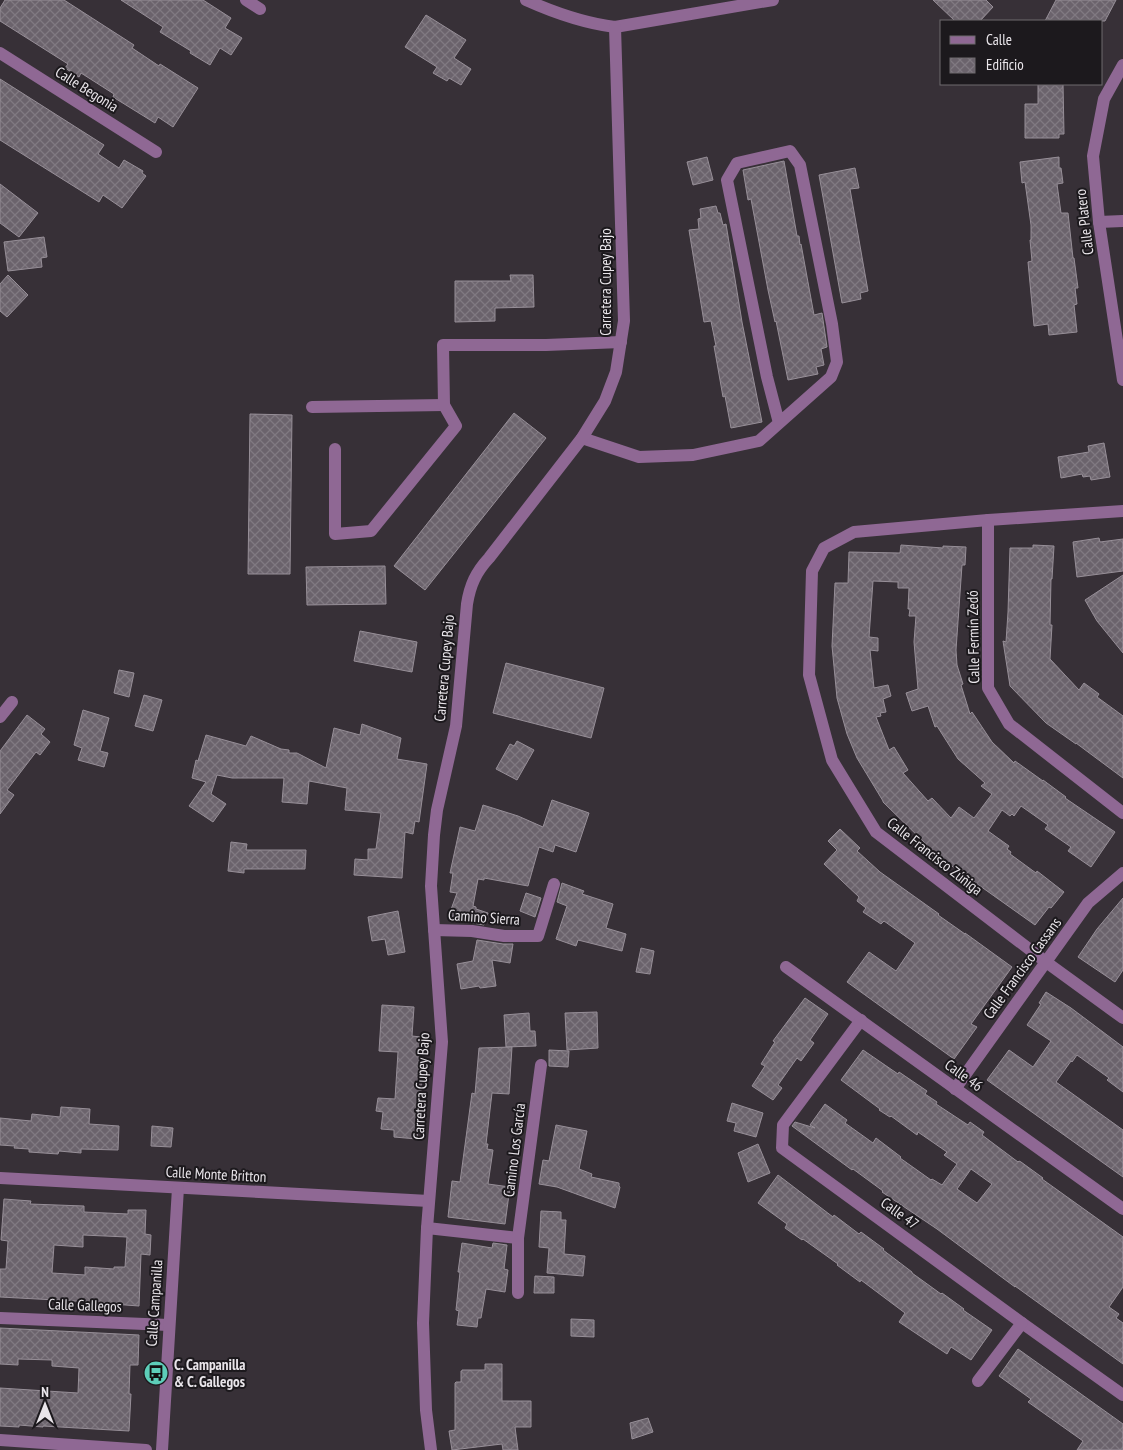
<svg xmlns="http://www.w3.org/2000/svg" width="1123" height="1450" viewBox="0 0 1123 1450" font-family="'PT Sans Narrow',sans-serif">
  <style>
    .building { fill: url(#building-cross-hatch); stroke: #978f98; fill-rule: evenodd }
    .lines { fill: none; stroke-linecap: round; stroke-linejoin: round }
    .minor { stroke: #8f6894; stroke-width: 12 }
    .labels { text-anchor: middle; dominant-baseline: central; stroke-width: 4; stroke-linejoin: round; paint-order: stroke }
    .street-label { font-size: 15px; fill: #e9e5ea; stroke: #1c191d }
    .poi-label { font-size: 15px; font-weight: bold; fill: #e9e5ea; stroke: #1c191d; text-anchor: start }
  </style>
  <defs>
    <pattern id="building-cross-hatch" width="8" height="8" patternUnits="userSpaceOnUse" patternTransform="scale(1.25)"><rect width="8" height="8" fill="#6b636c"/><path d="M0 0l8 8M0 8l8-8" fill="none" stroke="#807981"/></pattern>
  </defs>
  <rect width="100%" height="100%" fill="#373037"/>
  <g class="building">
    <polygon points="5,0 64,0 134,45 132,48 159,66 160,64 198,88 173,127 158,117 155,123 113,97 114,94 81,73 79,77 65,68 68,64 0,21 0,8"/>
    <polygon points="121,0 203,0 231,18 225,28 242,38 231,55 220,48 210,65 190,53 191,51 160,32 163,27"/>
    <polygon points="933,0 986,0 993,7 980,21 955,21"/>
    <polygon points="1056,0 1116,0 1105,21 1045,21"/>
    <polygon points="426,15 466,40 454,58 471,69 461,85 449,78 447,81 433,73 437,67 405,47"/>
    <polygon points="0,79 104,145 98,154 119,168 124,160 143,171 142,173 146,176 122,208 103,195 99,202 0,140"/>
    <polygon points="1038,84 1063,84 1064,134 1059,134 1059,138 1025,138 1025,104 1038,104"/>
    <polygon points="707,157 713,180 693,185 687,162"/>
    <polygon points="1059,157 1059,168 1061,168 1063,183 1057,184 1061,213 1068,213 1073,258 1074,258 1078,288 1075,288 1077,304 1074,305 1077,332 1049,335 1048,324 1034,326 1028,262 1032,261 1030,240 1031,240 1031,225 1025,182 1022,183 1020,162"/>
    <polygon points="784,161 797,236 799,236 800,245 801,244 814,315 822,313 827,347 821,349 824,365 816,367 818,374 788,380 776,321 775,322 768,290 751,199 748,200 743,170"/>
    <polygon points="855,168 859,188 850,189 868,291 860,293 861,299 842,303 819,175"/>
    <polygon points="0,184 38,213 19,237 0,223"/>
    <polygon points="716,206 718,213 720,213 723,225 726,224 742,322 762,422 731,428 725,396 723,397 714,346 716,346 711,321 704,322 689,230 699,229 698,219 701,218 700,209"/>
    <polygon points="44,237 47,257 41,258 42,267 8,271 4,242"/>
    <polygon points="8,275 28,295 7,317 0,311 0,284"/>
    <polygon points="510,275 533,275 534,307 495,308 495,321 455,322 455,281 511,281"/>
    <polygon points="514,413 546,438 425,590 394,566"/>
    <polygon points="250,414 292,415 290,574 248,574"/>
    <polygon points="1104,443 1110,477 1091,480 1090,476 1083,477 1082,474 1061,478 1058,457 1089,452 1088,446"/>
    <polygon points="1099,538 1100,542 1123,539 1123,571 1077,577 1073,542"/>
    <path d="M901 545 943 548V546L966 547 965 565H962L956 650 957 665 963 684 961 685 970 714 972 712 992 742 1014 763 1015 761 1043 781V780L1066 797 1065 798 1115 832 1091 867 1068 851 1071 847 1045 829 1048 825 1021 806 1014 816 1012 814 1010 816 1002 810 988 831 1009 846 1007 849 1011 852 1010 854 1036 873 1037 871 1064 892 1051 908 1049 907 1035 925 942 859 940 861 924 850 927 845 883 802V801L857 758 847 734 837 698 832 646 835 583H848L849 552 900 553ZM873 581 898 582V588H909L908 609H910L909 616H916L914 642 918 689 906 693 912 711 928 706 935 727 937 726 958 759 985 783 981 786 992 794 974 818 959 807 951 818 932 798 928 801 903 773 908 770 894 747 889 750 876 717 881 716 880 713 886 712 883 699 891 696 888 685 874 688 870 650 878 651V638L869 637Z"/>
    <polygon points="1033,545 1054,546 1052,579 1051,579 1050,625 1052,625 1050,659 1079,690 1084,683 1099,694 1097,697 1123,716 1123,778 1088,752 1076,743 1076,744 1046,723 1010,686 1003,641 1006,642 1008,612 1010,548 1033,548"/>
    <polygon points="385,566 386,604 307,605 306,567"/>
    <polygon points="1123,575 1123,653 1097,621 1085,600"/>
    <polygon points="360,631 417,642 412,672 354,661"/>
    <polygon points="506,663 604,688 591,738 493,713"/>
    <polygon points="119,670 134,673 129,697 114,693"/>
    <polygon points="144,695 162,700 153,731 135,726"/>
    <polygon points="83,710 109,718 100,751 108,753 104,767 78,760 82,748 74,745"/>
    <polygon points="27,715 45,729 41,734 50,742 40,755 36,752 7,790 14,795 0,814 0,751"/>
    <polygon points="362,724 401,738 397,759 427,764 419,822 415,821 413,834 405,832 402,878 354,875 355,859 368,860 368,849 376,849 381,813 345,810 347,788 309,781 307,804 282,802 284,778 232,778 217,775 211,794 226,804 213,822 189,806 206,782 192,778 196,760 198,761 206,735 246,746 251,736 281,749 289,750 289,753 297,753 326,768 334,728 360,735"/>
    <polygon points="517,741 534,750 517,780 496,769 510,744 514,746"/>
    <polygon points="552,800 589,813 576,852 555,845 553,852 539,847 528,886 484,878 484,880 478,879 473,906 476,907 476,909 488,913 484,925 473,923 449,915 457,893 450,892 453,873 450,873 460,827 475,831 483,805 518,816 543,827"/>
    <polygon points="840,829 860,848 857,851 880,872 939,914 938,915 965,934 965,933 1012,967 971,1024 977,1027 954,1059 847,982 869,952 896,971 915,943 884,921 881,924 863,912 866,908 857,901 859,897 824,864 837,850 828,841"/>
    <polygon points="231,842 247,844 246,850 306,850 305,869 244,869 244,873 228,871"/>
    <polygon points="562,883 584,891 582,894 613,904 606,928 626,934 622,951 578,940 576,946 556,939 567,906 557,902"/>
    <polygon points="526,893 541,898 535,917 520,911"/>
    <polygon points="1123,898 1123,970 1115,982 1078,957 1097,929"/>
    <polygon points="398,911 405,952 388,955 385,939 372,941 368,917"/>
    <polygon points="477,940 503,944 513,944 510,963 492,960 496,986 480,988 479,986 461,989 457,964 473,961"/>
    <polygon points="641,948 654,951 650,974 636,972"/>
    <polygon points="1046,992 1071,1008 1123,1047 1123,1092 1107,1080 1109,1078 1077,1055 1072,1062 1071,1061 1056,1082 1123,1130 1123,1177 987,1080 1009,1050 1033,1067 1051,1041 1027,1025 1041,1004 1039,1003"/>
    <polygon points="805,998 828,1014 810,1040 814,1043 801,1061 797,1058 778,1085 782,1088 773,1100 752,1086 765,1066 761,1064 775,1042 773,1041"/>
    <polygon points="382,1005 414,1007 412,1036 421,1037 419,1065 422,1065 420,1114 417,1139 394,1137 394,1130 381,1129 383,1112 376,1111 378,1098 395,1099 398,1052 379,1051"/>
    <polygon points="597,1012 598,1048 567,1050 565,1013"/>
    <polygon points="529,1013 530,1031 535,1031 536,1046 506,1047 504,1015"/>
    <polygon points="512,1047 509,1094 492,1093 486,1144 488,1144 487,1149 493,1150 488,1184 510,1187 505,1224 448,1217 452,1181 460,1182 472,1093 475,1094 479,1048"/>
    <polygon points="549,1050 569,1051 568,1067 549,1066"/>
    <path d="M863 1050 898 1074 899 1072 927 1091 925 1094 937 1102 936 1104 968 1125 970 1122 984 1132 982 1135 1018 1162 1019 1161 1021 1162 1043 1178 1042 1179 1123 1237V1287L1109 1307 1119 1314 1116 1318 1123 1323V1364L1015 1286V1287L937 1229 882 1192 883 1191 853 1169 852 1170 792 1126 795 1122 815 1128 810 1125 825 1104 847 1120 845 1123 873 1143 876 1138 901 1157 900 1158 931 1180 932 1179 942 1185 957 1164 944 1155 947 1152 918 1132 917 1135 891 1116 890 1117 879 1110 880 1109 841 1080ZM971 1169 992 1184 977 1203 957 1189Z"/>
    <polygon points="732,1103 763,1113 756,1137 734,1131 736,1123 727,1121"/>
    <polygon points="61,1107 90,1109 89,1124 119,1126 118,1150 81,1149 81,1153 59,1151 58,1154 29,1152 29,1149 14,1148 15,1146 0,1145 0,1118 31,1121 32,1114 60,1117"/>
    <polygon points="556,1125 587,1131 579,1169 592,1174 591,1177 619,1183 619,1186 620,1187 615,1208 557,1187 539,1184 543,1160 549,1161"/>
    <polygon points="152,1126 173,1128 171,1147 151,1146"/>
    <polygon points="758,1144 770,1173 748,1182 738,1153"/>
    <polygon points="778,1175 833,1217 834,1215 859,1234 861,1232 884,1249 883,1250 912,1272 912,1273 941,1294 942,1293 964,1309 963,1310 992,1330 971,1360 951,1347 947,1354 899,1322 905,1313 861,1280 860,1282 837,1265 838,1264 803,1239 802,1240 785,1228 787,1224 758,1203"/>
    <path d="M4 1199 31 1201 30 1204 84 1206V1212L128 1214V1210H146L145 1234 151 1235 150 1255 141 1254 139 1306 112 1304V1303L0 1297V1269H6L8 1241 1 1240ZM83 1235 127 1237 125 1267H114V1269L85 1267V1275L52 1273 54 1245 83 1247Z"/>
    <polygon points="541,1211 561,1212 561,1220 566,1220 564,1254 585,1256 583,1276 547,1273 549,1248 539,1247"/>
    <polygon points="462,1243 492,1248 493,1243 507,1245 504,1269 508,1270 505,1292 486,1289 481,1318 478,1318 477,1327 457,1325 459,1311 456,1310 460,1272 458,1272"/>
    <polygon points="535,1276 554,1277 554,1293 534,1293"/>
    <polygon points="571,1319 594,1320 594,1337 571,1336"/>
    <polygon points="0,1328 139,1335 138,1365 130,1365 129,1394 131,1394 129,1431 43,1426 43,1427 19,1425 19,1427 0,1426 0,1388 78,1393 79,1368 52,1366 52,1360 18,1359 18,1365 0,1364"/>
    <polygon points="1018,1349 1123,1424 1123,1450 1077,1450 1083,1441 1028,1402 1031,1399 999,1376"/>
    <polygon points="485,1364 502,1364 502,1401 531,1401 531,1427 515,1427 518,1450 503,1450 502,1444 452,1450 449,1431 455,1430 455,1383 456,1382 461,1382 461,1371 462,1371 462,1370 485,1370"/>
    <polygon points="648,1418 653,1432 632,1439 630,1423"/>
  </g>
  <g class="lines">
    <g class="minor">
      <polyline points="246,0 260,9"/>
      <path d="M526 0C555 13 583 23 615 27L773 0"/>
      <polyline points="0,53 156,152"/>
      <polyline points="1123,65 1104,99 1093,156 1099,222 1123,380"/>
      <polyline points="1099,222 1123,221"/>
      <polyline points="312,407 444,405"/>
      <polyline points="582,438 639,457 693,455 759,441 831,377 837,362 832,324 800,165 790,151 737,163 727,180 767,377 779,423"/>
      <polyline points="335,449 335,534 371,531 456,426 444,405 443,345 546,345 621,342"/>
      <polyline points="1123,511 988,520 854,532 824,548 812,571 809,675 832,760 876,832 1046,962 1123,1018"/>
      <polyline points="988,520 988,688 1009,724 1123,813"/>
      <polyline points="0,717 12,702"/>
      <polyline points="434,930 472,931 504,936 538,936 554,884"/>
      <polyline points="786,967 1123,1209"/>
      <polyline points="861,1020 783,1125 782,1148 1022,1323 1123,1395"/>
      <polyline points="955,1089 1088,903 1123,873"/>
      <polyline points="0,1178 429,1201"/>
      <polyline points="427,1228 518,1238"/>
      <polyline points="518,1293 518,1238 541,1065"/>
      <polyline points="0,1318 169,1325"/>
      <polyline points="978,1381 1022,1323"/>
      <polyline points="0,1440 146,1450"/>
      <polyline points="162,1450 178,1188"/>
      <path d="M431 1450 426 1410 423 1323 427 1228 442 1042 431 886 434 835 437 810 456 726 467 604C470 585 476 572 489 558L582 438 605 401 616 372 624 321 615 27"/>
    </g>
  </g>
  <defs>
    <symbol id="bus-disc" viewBox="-11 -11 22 22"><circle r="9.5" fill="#5dceb9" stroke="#1c191d"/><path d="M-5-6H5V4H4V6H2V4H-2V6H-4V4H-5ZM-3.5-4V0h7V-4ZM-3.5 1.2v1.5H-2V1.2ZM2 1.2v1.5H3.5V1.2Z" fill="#111"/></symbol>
  </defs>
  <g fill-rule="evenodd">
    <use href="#bus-disc" x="142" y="1359" width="28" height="28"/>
  </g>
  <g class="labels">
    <g class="street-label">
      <text transform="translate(87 89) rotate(32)">Calle Begonia</text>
      <text transform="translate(1084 222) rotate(-97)">Calle Platero</text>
      <text transform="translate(605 282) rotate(-90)">Carretera Cupey Bajo</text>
      <text transform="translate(973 637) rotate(-91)">Calle Fermín Zedó</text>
      <text transform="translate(444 668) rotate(-85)">Carretera Cupey Bajo</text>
      <text transform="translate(935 856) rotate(38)">Calle Francisco Zúñiga</text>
      <text transform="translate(484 917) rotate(4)">Camino Sierra</text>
      <text transform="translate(1022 968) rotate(-54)">Calle Francisco Cassans</text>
      <text transform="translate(964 1075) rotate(36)">Calle 46</text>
      <text transform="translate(421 1086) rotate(-87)">Carretera Cupey Bajo</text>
      <text transform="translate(514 1150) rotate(-83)">Camino Los García</text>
      <text transform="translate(216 1174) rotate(3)">Calle Monte Britton</text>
      <text transform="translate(900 1213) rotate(36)">Calle 47</text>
      <text transform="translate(154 1303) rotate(-86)">Calle Campanilla</text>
      <text transform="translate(85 1305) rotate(2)">Calle Gallegos</text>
    </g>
    <g class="poi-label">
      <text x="174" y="1364">C. Campanilla<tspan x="174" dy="17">&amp; C. Gallegos</tspan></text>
    </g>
  </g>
  <rect x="940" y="20" width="162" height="65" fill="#1c191d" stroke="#6e6b6f"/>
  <rect x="950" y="36" width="25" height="8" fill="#8f6894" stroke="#6e6b6f"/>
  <text x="986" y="45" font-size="15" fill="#e9e5ea">Calle</text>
  <rect x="950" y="58" width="25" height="15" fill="url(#building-cross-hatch)" stroke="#6e6b6f"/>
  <text x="986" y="70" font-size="15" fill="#e9e5ea">Edificio</text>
  <g transform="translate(45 1405)" stroke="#1c191d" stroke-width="4" paint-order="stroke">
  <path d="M0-4L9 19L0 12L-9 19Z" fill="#e9e5ea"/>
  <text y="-8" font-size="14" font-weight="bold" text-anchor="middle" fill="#e9e5ea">N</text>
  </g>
</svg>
